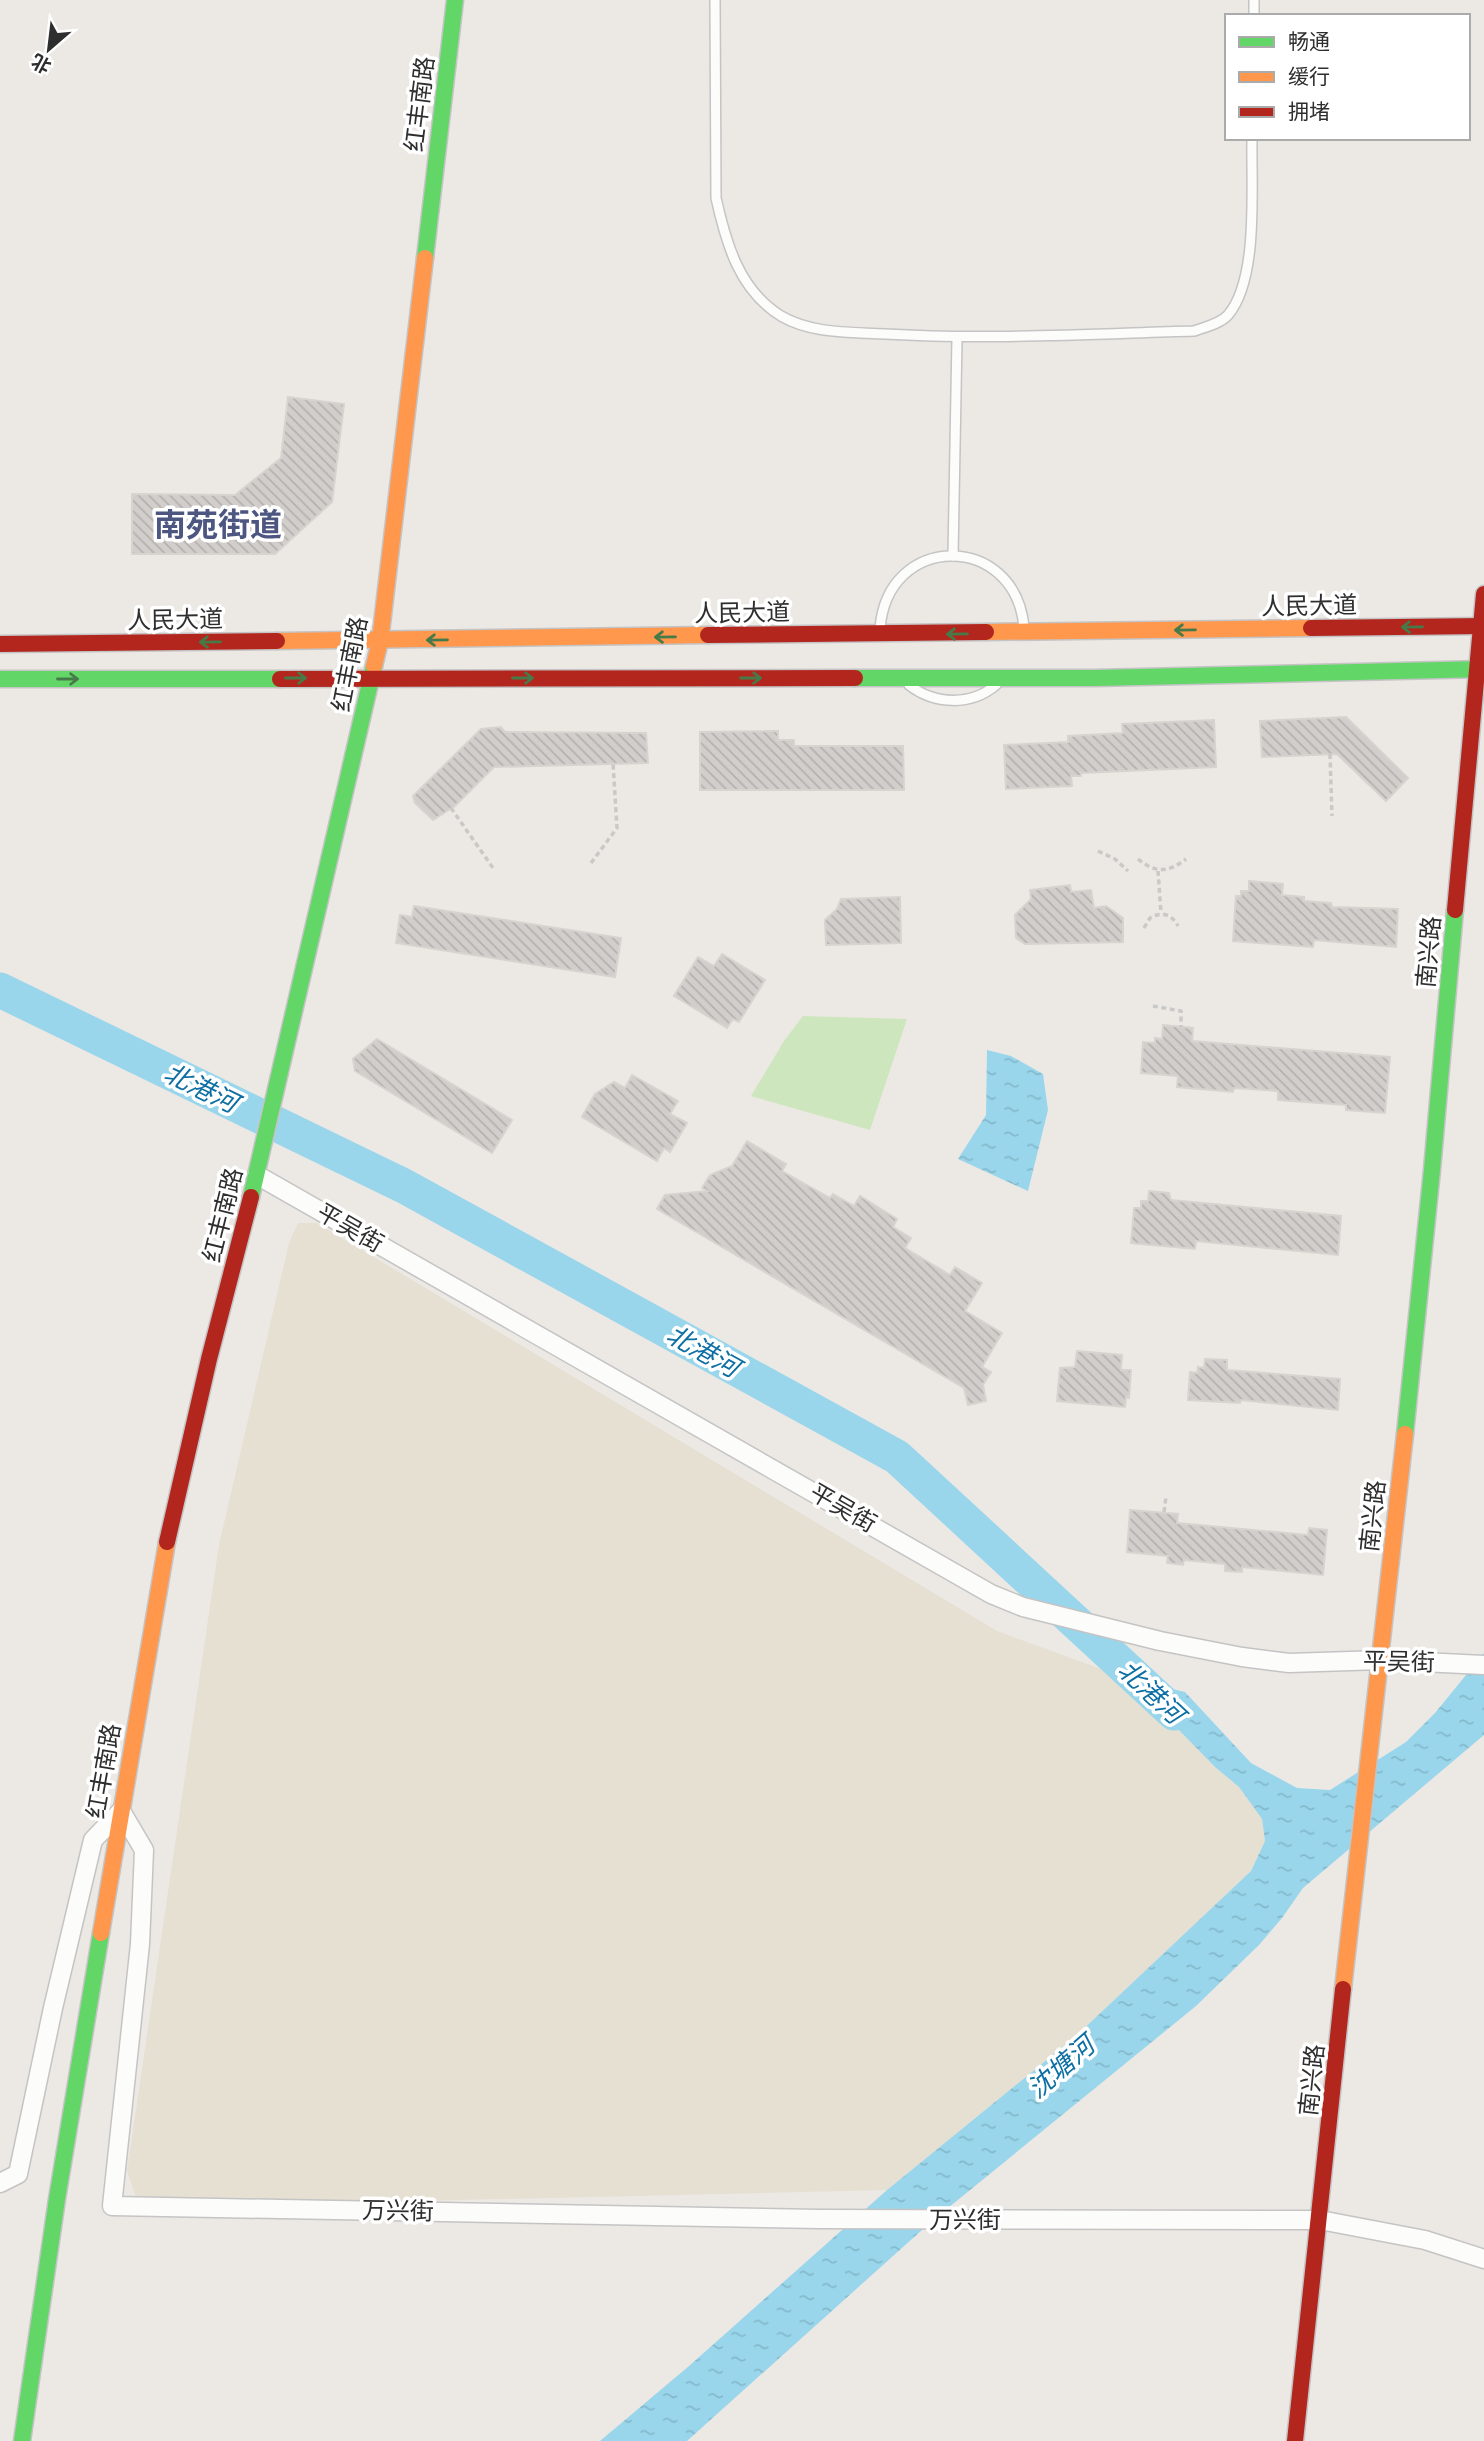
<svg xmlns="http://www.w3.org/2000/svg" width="1484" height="2441" viewBox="0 0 1484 2441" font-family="Roboto,'Noto Sans SC',sans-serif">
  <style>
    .education { fill: #e6e0d3 }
    .grass { fill: #cee6be }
    .water { fill: url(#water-ripples) }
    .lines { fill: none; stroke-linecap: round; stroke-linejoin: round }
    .river { stroke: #99d6ec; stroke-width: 35 }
    .building { fill: url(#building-back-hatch); stroke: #d7d4d0; stroke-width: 2 }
    .lane-casing { stroke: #c5c4c5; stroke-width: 12 }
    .street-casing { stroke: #c5c4c5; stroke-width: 21 }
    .fast-casing { stroke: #c5c4c5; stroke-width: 19 }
    .slow-casing { stroke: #c5c4c5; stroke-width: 19 }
    .jam-casing { stroke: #c5c4c5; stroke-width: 19 }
    .path { stroke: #c9c9c8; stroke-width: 3.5; stroke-dasharray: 5 3.5; stroke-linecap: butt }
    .lane { stroke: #fcfcfb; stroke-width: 9 }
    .street { stroke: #fcfcfb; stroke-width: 18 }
    .fast { stroke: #63d668; stroke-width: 16 }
    .slow { stroke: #ff974d; stroke-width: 16 }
    .jam { stroke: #b3261e; stroke-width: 16 }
    .oneway { stroke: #467a48 }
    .labels { text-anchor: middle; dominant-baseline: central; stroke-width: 7; stroke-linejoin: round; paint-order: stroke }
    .street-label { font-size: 24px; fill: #2e2e2e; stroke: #fff }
    .water-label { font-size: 26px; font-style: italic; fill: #0d6fa3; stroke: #fff }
    .district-label { font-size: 32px; font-weight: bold; fill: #4d5680; stroke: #fff }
  </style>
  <defs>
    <pattern id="water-ripples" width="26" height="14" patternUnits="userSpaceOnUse" patternTransform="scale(1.75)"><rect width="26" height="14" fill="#99d6ec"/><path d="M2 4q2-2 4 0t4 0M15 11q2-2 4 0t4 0" fill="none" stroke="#84b8cb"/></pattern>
    <pattern id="building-back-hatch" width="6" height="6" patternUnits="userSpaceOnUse" patternTransform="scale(1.75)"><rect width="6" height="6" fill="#d1cecb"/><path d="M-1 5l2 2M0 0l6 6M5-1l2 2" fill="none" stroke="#b4b1af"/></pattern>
  </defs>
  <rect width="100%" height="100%" fill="#ece8e4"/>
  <polygon class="education" points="298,1223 317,1223 997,1631 1129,1679 1215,1767 1239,1787 1262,1819 1265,1841 1251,1871 1076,2036 887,2190 162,2207 136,2197 127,2171 219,1545 289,1243"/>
  <polygon class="grass" points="803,1016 907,1019 870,1130 751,1096 784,1041"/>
  <g class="water">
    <polygon points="987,1050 1011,1056 1043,1074 1048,1110 1028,1191 958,1159 986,1115"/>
    <polygon points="1484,1653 1484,1735 1303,1888 1282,1918 1259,1945 1196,2006 932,2221 687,2441 600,2441 689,2366 887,2190 1076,2036 1251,1871 1265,1841 1262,1819 1239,1787 1215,1767 1129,1679 1185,1692 1251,1763 1297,1788 1330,1790 1406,1742 1435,1713"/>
  </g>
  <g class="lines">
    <polyline class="river" points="0,990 404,1186 897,1457 1174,1713"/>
  </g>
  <g class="building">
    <polygon points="288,397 344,404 332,502 275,554 132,554 132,494 235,495 281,458"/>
    <polygon points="1346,717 1408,778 1386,801 1337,754 1262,757 1260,721"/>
    <polygon points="1214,720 1216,767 1081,773 1081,776 1071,776 1072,786 1006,789 1004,745 1068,742 1068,736 1123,733 1122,724"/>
    <polygon points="501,727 505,732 646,733 648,763 494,767 455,806 433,820 415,803 413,796 481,729"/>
    <polygon points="778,731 778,740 794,740 794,746 903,746 904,790 700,790 700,732"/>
    <polygon points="1249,881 1283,884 1282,895 1304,897 1304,901 1331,903 1332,907 1398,909 1396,947 1314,940 1313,947 1233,941 1236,896 1241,896 1241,891 1249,891"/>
    <polygon points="1070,885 1071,892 1091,890 1094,908 1106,906 1123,918 1123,942 1025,944 1016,938 1015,915 1031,899 1030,890"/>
    <polygon points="900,897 901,943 826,945 825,920 837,909 841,899"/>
    <polygon points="414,906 621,938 615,977 396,943 400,915 412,917"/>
    <polygon points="722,954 765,980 739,1022 733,1019 727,1028 674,996 698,957 714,966"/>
    <polygon points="1163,1025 1193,1028 1192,1041 1390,1057 1385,1113 1346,1110 1346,1105 1278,1100 1278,1091 1234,1088 1233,1092 1177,1087 1178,1076 1141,1073 1143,1042 1155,1043 1155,1038 1162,1039"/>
    <polygon points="377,1039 512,1120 492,1153 355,1071 353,1059"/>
    <polygon points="632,1075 678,1101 670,1114 687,1123 670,1152 664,1148 657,1161 582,1117 595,1094 614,1082 625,1088"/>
    <polygon points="747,1141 786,1164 782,1171 830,1198 833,1194 854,1206 860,1196 897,1219 893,1227 911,1238 905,1248 950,1275 955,1267 982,1283 965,1311 1002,1333 982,1367 991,1372 983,1385 986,1401 968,1405 964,1388 657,1209 665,1195 707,1191 702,1188 710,1175 732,1166"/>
    <polygon points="1149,1191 1169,1193 1171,1200 1341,1216 1338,1255 1196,1241 1195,1249 1131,1243 1134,1208 1141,1208 1141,1201 1148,1201"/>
    <polygon points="1077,1351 1122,1355 1121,1370 1131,1370 1129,1398 1126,1397 1125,1407 1057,1401 1060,1368 1075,1367"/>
    <polygon points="1205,1359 1227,1360 1227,1370 1340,1379 1338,1410 1241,1400 1240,1403 1188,1400 1190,1372 1197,1373 1198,1367 1204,1368"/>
    <polygon points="1130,1510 1178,1514 1177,1523 1308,1535 1309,1528 1327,1530 1323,1575 1242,1567 1242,1572 1225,1571 1225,1564 1184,1560 1183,1565 1167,1563 1168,1556 1127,1552"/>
  </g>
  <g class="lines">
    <defs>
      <g id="lane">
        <path d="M715 0 716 198C726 243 739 290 781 316 812 334 850 332 885 334 988 340 1091 334 1194 331 1205 327 1220 324 1228 315 1259 279 1251 186 1252 138"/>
        <polyline points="1254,16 1254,0"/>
        <polyline points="953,556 957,338"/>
        <path d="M880 629C887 532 1015 532 1024 627"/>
        <path d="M909 685C935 705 971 706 996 685"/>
      </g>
      <g id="street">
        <polyline points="257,1175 991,1594 1023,1607 1160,1641 1242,1657 1289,1663 1381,1660 1484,1665"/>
        <polyline points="0,2183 18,2174 53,2008 93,1840 121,1811 144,1850 140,1944 112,2206 820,2219 1320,2220 1425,2240 1484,2259"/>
      </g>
      <g id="fast">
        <polyline points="425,258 455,0"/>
        <polyline points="855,678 1095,678 1484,669"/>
        <polyline points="0,679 280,679"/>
        <polyline points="251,1197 374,666"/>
        <polyline points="1405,1434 1432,1170 1455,910"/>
        <polyline points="22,2441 57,2199 101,1933"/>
      </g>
      <g id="slow">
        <polyline points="986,632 1311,628"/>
        <polyline points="277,641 708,635"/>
        <polyline points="374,666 380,641 425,258"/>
        <polyline points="101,1933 167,1542"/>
        <polyline points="1343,1989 1405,1434"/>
      </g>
      <g id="jam">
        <polyline points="1311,628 1484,626"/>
        <polyline points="708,635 986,632"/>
        <polyline points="0,644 277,641"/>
        <polyline points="280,679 855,678"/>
        <polyline points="1455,910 1484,594"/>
        <polyline points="167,1542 209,1359 251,1197"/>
        <polyline points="1295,2441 1343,1989"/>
      </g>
    </defs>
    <use href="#lane" class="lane-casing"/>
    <use href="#street" class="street-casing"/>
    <use href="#fast" class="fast-casing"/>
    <use href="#slow" class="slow-casing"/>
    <use href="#jam" class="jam-casing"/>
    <g class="path">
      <polyline points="1330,754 1332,816"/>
      <polyline points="451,808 493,868"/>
      <polyline points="1098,851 1115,859 1128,871"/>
      <path d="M1138 859C1155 873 1168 873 1186 859"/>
      <polyline points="591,863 617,828 613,763"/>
      <polyline points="1158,871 1161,913"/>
      <path d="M1144 928 1150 918C1161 911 1172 914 1178 926"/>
      <polyline points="1153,1006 1181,1011 1181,1027"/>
      <polyline points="1164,1512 1166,1497"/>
    </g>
    <use href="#lane" class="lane"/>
    <use href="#street" class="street"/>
    <use href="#fast" class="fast"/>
    <use href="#slow" class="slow"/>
    <use href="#jam" class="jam"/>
  </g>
  <defs><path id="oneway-shaft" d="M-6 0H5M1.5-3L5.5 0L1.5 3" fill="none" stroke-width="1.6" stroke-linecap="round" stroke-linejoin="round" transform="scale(1.75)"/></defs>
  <g class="oneway">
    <use href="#oneway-shaft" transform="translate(1412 627) rotate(179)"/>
    <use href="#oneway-shaft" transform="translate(1185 630) rotate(179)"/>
    <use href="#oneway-shaft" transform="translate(957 634) rotate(179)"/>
    <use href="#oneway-shaft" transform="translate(665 637) rotate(179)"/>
    <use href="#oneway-shaft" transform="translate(437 640) rotate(179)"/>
    <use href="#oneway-shaft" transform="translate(210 642) rotate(179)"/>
    <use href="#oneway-shaft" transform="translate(296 678)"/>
    <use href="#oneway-shaft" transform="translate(523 678)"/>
    <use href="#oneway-shaft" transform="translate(751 678)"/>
    <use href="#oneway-shaft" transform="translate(68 679)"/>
  </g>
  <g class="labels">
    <g class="street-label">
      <text transform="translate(420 104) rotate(-83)">红丰南路</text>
      <text transform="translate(1309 606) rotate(-1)">人民大道</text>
      <text transform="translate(742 613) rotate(-1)">人民大道</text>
      <text transform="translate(175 620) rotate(-1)">人民大道</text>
      <text transform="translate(350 664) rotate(-79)">红丰南路</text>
      <text transform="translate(1429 952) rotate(-85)">南兴路</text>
      <text transform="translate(223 1215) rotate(-76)">红丰南路</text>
      <text transform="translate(350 1228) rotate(30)">平吴街</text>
      <text transform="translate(843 1508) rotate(30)">平吴街</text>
      <text transform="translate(1373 1516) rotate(-84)">南兴路</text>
      <text transform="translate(1399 1662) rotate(1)">平吴街</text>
      <text transform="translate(104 1771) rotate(-80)">红丰南路</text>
      <text transform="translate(1312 2080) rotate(-84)">南兴路</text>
      <text transform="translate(398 2211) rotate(1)">万兴街</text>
      <text x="965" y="2220">万兴街</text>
    </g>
    <g class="water-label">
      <text transform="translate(201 1088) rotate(26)">北港河</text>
      <text transform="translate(703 1351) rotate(29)">北港河</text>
      <text transform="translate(1151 1692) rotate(43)">北港河</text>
      <text transform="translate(1061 2067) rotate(-41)">沈塘河</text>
    </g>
    <g class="district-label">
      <text x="218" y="525">南苑街道</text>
    </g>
  </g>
  <rect x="1225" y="14" width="245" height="126" fill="#ffffff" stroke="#ababab" stroke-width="2"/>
  <rect x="1239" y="37" width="35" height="10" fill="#63d668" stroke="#ababab" stroke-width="2"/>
  <text x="1288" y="49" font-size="21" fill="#2e2e2e">畅通</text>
  <rect x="1239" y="72" width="35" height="10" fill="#ff974d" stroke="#ababab" stroke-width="2"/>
  <text x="1288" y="84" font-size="21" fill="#2e2e2e">缓行</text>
  <rect x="1239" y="107" width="35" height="10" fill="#b3261e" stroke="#ababab" stroke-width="2"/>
  <text x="1288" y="119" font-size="21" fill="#2e2e2e">拥堵</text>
  <g transform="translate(49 49) rotate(208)" stroke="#ffffff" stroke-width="5" paint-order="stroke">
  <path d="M0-5L12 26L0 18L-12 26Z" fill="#2e2e2e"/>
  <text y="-10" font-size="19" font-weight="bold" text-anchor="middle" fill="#2e2e2e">北</text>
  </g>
</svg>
